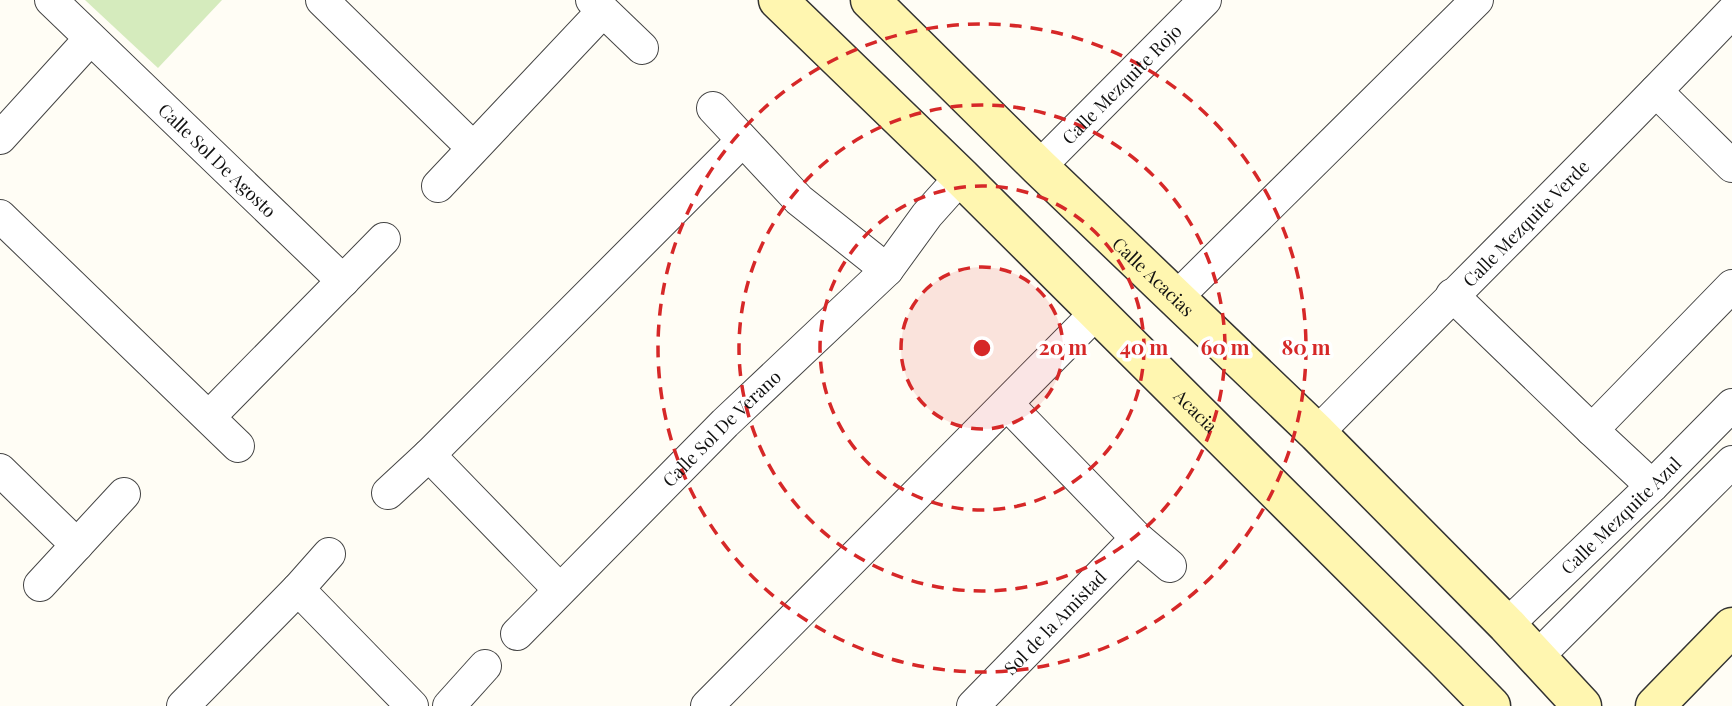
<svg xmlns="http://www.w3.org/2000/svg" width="1732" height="706" viewBox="0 0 1732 706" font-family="'Playfair Display',serif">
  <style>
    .green { fill: #d5ebbd }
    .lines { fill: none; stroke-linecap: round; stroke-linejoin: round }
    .minor-casing { stroke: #444; stroke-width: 34 }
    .secondary-casing { stroke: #333; stroke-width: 41 }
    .minor { stroke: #fff; stroke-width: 32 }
    .secondary { stroke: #fff6b0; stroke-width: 38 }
    .ring { fill: none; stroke: #d62828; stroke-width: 3.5; stroke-dasharray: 12 9 }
    .labels { text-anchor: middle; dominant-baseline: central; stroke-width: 7; stroke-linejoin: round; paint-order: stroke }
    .street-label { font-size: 18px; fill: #111; stroke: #fff }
    .centre { fill: #d62828; stroke: #fff; stroke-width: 3.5 }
    .ring-label { font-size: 21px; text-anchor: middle; font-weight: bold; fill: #d62828; stroke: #fff; stroke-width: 7; stroke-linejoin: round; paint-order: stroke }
  </style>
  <rect width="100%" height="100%" fill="#fffdf5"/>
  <polygon class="green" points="85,0 222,0 158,68"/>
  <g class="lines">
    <defs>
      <g id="minor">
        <path id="s1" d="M51 0 343 281"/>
        <polyline points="322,0 473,148"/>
        <polyline points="592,0 642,48"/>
        <polyline points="1656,91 1732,166"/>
        <polyline points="713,108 799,200 887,270"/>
        <polyline points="0,138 90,39"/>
        <path id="s2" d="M1039 167 1205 0"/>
        <polyline points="438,186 603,11"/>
        <polyline points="0,216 238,446"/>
        <polyline points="1452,295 1592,430 1652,486"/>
        <polyline points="1176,298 1477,0"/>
        <polyline points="1007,404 1137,538 1170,566"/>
        <polyline points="209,417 384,239"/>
        <polyline points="1592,430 1732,286"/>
        <path id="s3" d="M1317 433C1455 293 1596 155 1732 12"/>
        <polyline points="429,455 559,589"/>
        <polyline points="0,470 77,545"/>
        <polyline points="388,493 429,455 742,141"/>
        <polyline points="40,585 124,494"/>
        <polyline points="298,589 412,706"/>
        <path id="s4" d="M1507 625 1652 486 1732 405"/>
        <path id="s5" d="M517 634 725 423 887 270 927 215 961 177"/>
        <polyline points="1537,657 1732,462"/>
        <polyline points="183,706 298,589 329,554"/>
        <polyline points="449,706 485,666"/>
        <polyline points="707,706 1097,312"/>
        <path id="s6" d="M973 706 1137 538"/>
      </g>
      <g id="secondary">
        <path id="s7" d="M778 0 961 177 1447 661 1491 706"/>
        <path id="s8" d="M870 0 1039 167 1317 433 1507 625 1582 706"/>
        <polyline points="1655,706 1732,627"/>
      </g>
    </defs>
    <use href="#minor" class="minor-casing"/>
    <use href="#secondary" class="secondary-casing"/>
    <use href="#minor" class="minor"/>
    <use href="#secondary" class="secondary"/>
  </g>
  <circle cx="982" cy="348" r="81" fill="#d62828" fill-opacity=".12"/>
  <g class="ring">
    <circle cx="982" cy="348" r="81"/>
    <circle cx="982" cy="348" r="162"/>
    <circle cx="982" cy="348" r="243"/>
    <circle cx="982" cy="348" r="324"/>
  </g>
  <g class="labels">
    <g class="street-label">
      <text stroke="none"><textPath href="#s2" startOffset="117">Calle Mezquite Rojo</textPath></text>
      <text stroke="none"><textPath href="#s1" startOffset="231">Calle Sol De Agosto</textPath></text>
      <text stroke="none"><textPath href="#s3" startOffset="296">Calle Mezquite Verde</textPath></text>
      <text stroke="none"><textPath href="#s8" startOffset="396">Calle Acacias</textPath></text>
      <text stroke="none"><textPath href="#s7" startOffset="586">Acacia</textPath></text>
      <text stroke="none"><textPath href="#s5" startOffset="290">Calle Sol De Verano</textPath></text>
      <text stroke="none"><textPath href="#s4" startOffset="158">Calle Mezquite Azul</textPath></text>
      <text stroke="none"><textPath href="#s6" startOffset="117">Sol de la Amistad</textPath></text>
    </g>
  </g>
  <circle cx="982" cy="348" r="10" class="centre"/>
  <g class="ring-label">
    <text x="1063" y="355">20 m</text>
    <text x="1144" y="355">40 m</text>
    <text x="1225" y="355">60 m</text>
    <text x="1306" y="355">80 m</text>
  </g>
</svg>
